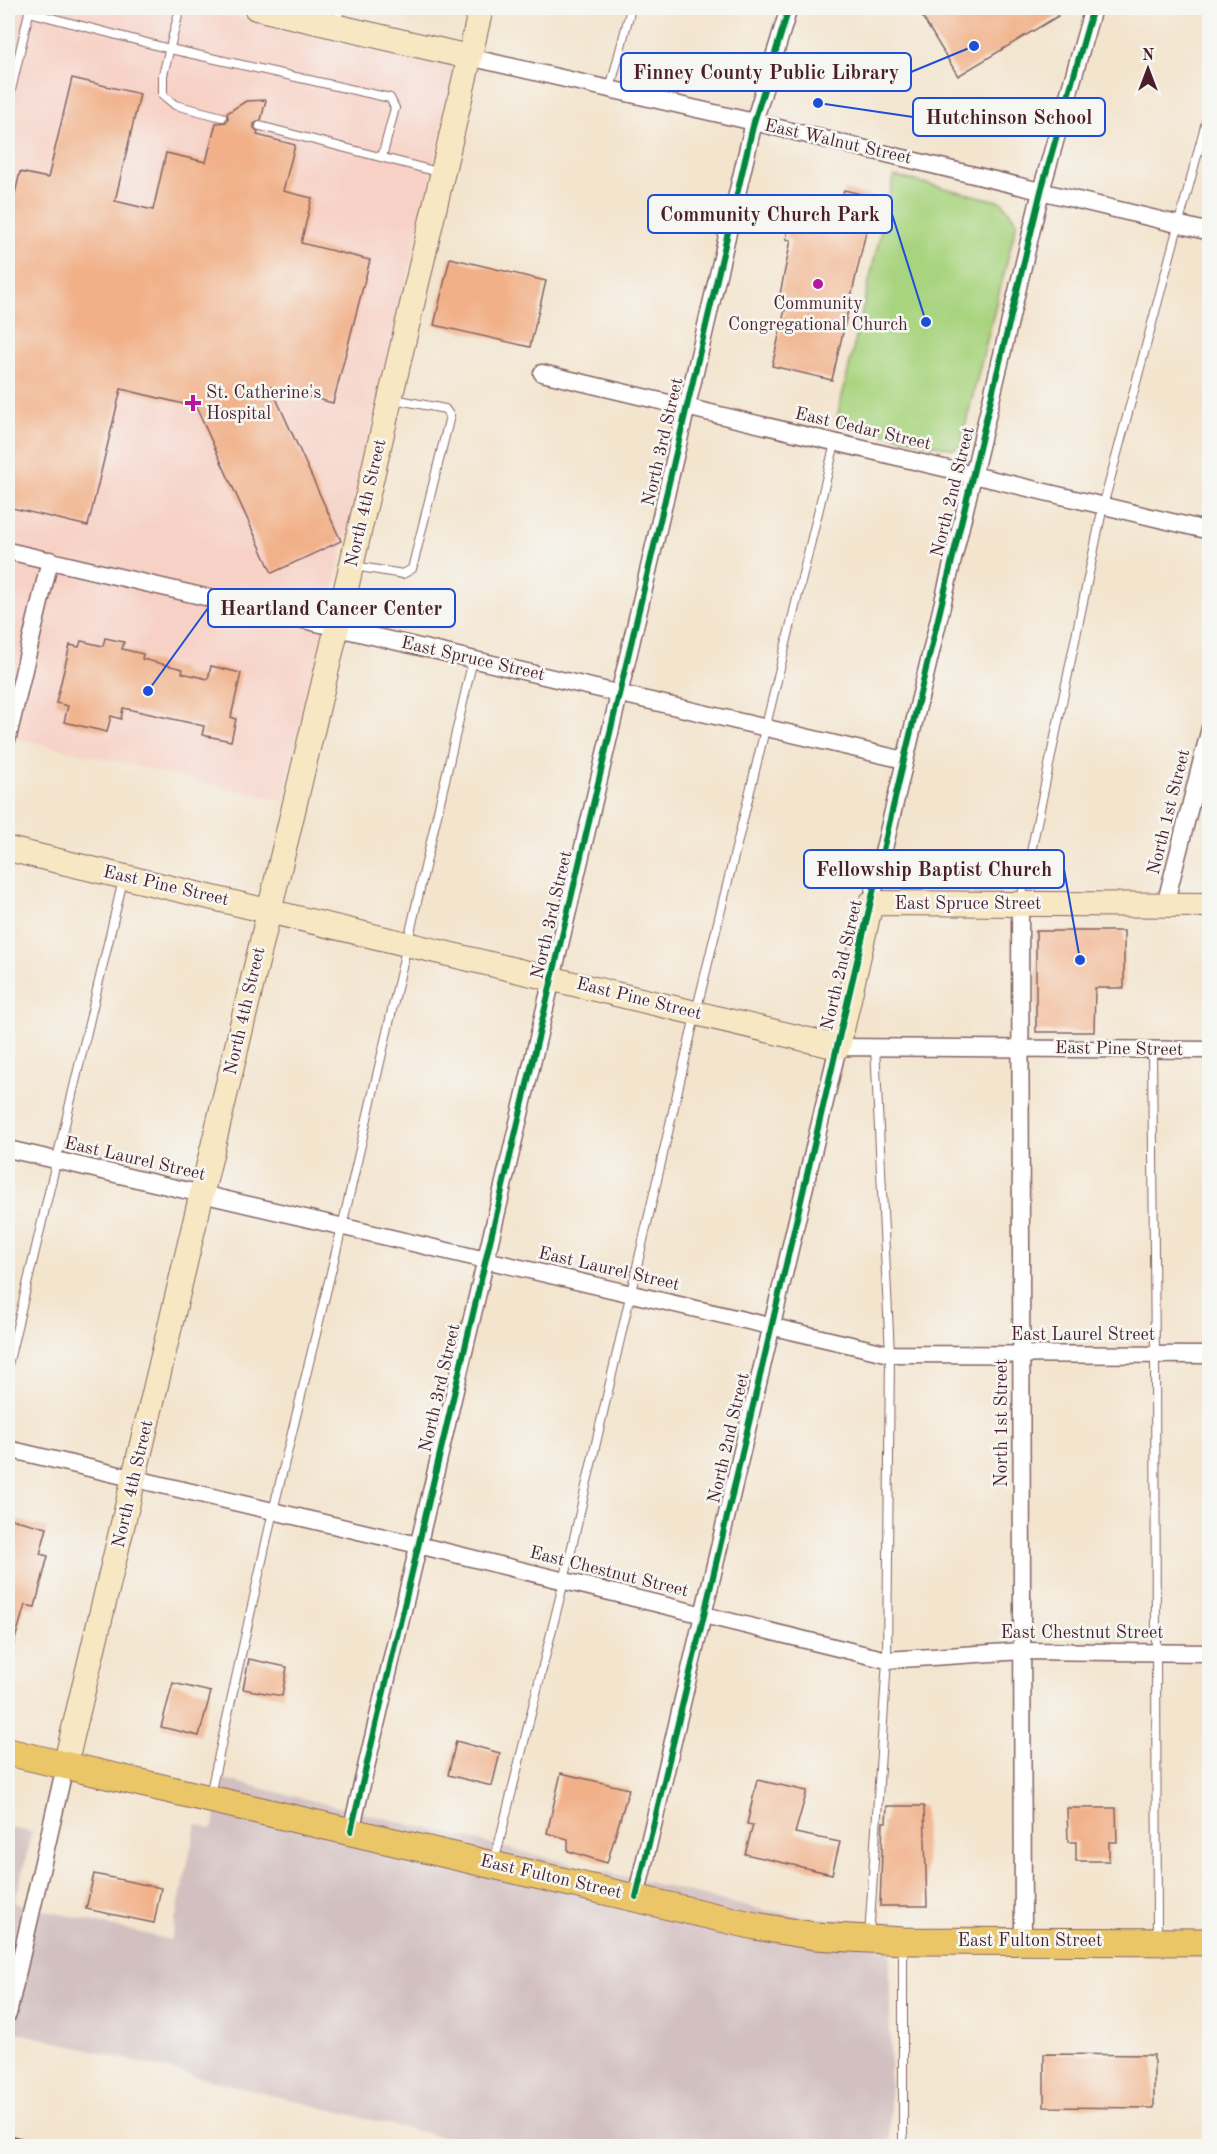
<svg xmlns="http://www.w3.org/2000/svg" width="1217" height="2154" viewBox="0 0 1217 2154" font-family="'Old Standard TT',serif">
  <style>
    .built { fill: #f7d1c6 }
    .industrial { fill: #d2bfbf }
    .green { fill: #a9d47f; stroke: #7a7a55; stroke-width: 1.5 }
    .building { fill: #f1b088 }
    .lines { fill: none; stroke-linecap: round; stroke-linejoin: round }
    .lane-casing { stroke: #856464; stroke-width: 10 }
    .street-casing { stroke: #856464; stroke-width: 19 }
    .secondary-casing { stroke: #856464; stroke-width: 26 }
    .primary-casing { stroke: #856464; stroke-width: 29 }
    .lane { stroke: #fff; stroke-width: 8 }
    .street { stroke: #fff; stroke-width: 16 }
    .secondary { stroke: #f7e8c3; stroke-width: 24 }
    .primary { stroke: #eac669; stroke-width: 27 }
    .rail-casing { stroke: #4a1f2b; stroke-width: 7 }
    .rail { stroke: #f6f6f2; stroke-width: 4.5; stroke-dasharray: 14; stroke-linecap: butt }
    .cycleway-casing { stroke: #f6f6f2; stroke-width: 10 }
    .cycleway { stroke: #00873e; stroke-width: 6 }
    .poi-dot { fill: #b5179e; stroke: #f6f6f2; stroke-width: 2 }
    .labels { text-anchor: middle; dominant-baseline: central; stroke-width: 5; stroke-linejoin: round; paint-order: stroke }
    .street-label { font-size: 18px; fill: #4a1f2b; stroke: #f6f6f2 }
    .poi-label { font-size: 18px; fill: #4a1f2b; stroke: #f6f6f2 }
    .leader { fill: none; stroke: #1d4ed8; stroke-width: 2 }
    .callout-dot { fill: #1d4ed8; stroke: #f6f6f2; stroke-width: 2 }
    .callout { fill: #f6f6f2; stroke: #1d4ed8; stroke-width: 2 }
    .callout-label { font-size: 20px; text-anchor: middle; font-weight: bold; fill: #4a1f2b }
  </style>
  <rect width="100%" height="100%" fill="#f6f6f2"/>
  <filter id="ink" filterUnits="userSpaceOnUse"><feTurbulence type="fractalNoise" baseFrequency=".0167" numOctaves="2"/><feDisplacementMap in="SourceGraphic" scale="12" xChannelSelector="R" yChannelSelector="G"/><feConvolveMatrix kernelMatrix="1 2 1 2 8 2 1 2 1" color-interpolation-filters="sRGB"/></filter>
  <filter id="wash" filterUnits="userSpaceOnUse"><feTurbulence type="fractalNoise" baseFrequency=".008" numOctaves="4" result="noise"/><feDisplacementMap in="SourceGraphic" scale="24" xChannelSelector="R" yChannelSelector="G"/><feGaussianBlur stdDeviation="1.35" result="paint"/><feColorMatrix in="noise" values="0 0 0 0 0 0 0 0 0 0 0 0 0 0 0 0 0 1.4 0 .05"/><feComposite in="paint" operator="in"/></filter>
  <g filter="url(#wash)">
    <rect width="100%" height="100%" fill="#f3e4cd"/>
    <polygon class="built" points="8,8 197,8 457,69 283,801 8,736"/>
    <polygon class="industrial" points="224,1779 757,1909 817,1918 890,1923 890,2146 478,2146 8,2030 8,1827 32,1832 15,1903 171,1940 196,1825 212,1829"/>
    <polygon class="green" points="894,176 1002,202 1017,222 960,446 953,449 836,422"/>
    <g id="blocks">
      <g class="building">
        <polygon points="917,8 1052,8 1058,16 958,76"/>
        <polygon points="72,78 140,94 115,201 153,210 166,153 206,162 216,123 226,122 228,118 227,113 246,101 266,100 261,120 254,124 254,128 258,132 257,135 295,145 283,191 312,198 301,243 370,260 333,403 271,387 341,541 272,573 196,407 121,389 88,526 8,507 8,224 20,172 48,178"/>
        <polygon points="844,190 874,197 832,380 772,366 787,301 779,299 791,240 786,239 791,217 820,223 823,210 839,214"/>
        <polygon points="450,258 546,281 530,347 434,325"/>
        <polygon points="105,638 124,642 122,649 143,654 142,659 183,669 182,673 208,679 211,666 241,673 231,717 236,719 231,741 202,735 204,726 123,708 121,719 111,716 107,732 64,722 68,706 56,703 70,645 79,647 81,641 103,646"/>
        <polygon points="1036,931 1124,931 1124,988 1095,988 1094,1032 1036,1032"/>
        <polygon points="8,1518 47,1528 40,1554 48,1556 35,1607 25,1605 11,1653 8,1653"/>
        <polygon points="249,1659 287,1667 282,1696 243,1689"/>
        <polygon points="173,1683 211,1692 199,1736 161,1727"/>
        <polygon points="456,1741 500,1753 492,1786 448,1775"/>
        <polygon points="561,1773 629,1789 607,1863 568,1851 568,1839 547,1833"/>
        <polygon points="757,1780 807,1791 795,1833 840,1842 832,1874 745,1854 753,1825 747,1824"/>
        <polygon points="887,1806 924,1806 927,1906 880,1906 883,1822 886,1822"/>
        <polygon points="1067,1808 1116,1808 1117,1842 1109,1842 1109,1861 1076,1861 1076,1842 1068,1842"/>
        <polygon points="94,1874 161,1888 154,1923 86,1909"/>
        <polygon points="1044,2054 1154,2055 1154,2108 1044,2107"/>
      </g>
    </g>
  </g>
  <g filter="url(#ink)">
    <use href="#blocks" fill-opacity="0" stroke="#856464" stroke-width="1.5"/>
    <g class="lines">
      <defs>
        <g id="lane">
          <polyline points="180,8 163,75 163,95 175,105 222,117"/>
          <polyline points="29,12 170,49 390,98 395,108 382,157"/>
          <polyline points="336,25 340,8"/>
          <polyline points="610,89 631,8"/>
          <polyline points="8,103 30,8"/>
          <polyline points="260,126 442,173"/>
          <polyline points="354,566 403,574 412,569 450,416 445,409 394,399"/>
          <polyline points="1021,900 1103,506 1210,107"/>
          <polyline points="1152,1050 1155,1355 1157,1937"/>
          <polyline points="8,1365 123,880"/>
          <polyline points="210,1795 273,1511 342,1227 473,659"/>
          <polyline points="494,1863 564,1581 696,1012 835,443"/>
          <polyline points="869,1937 887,1660 890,1354 875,1047"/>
          <polyline points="903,2146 903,1943"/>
        </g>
        <g id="street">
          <polyline points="469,57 754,122 1210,232"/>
          <polyline points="542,373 1210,531"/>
          <polyline points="8,551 904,760"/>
          <polyline points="8,737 50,560"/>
          <polyline points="871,903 1041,191 1093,8"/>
          <polyline points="1020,904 1023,1941"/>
          <polyline points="1165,905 1210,728"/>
          <polyline points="8,1149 890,1354 1210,1355"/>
          <polyline points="8,1449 418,1545 887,1660 1022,1651 1210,1653"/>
          <polyline points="351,1831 754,122 789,8"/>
          <polyline points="636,1897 838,1047 1210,1050"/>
          <polyline points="8,2014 65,1766"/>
        </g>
        <g id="secondary">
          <polyline points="256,8 469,57"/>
          <polyline points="8,849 838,1047 871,903 1210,905"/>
          <polyline points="65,1766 337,627 481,8"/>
        </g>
        <polyline id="primary" points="8,1752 755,1926 815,1936 904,1941 1210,1942"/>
      </defs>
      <use href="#lane" class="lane-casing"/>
      <use href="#street" class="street-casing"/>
      <use href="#secondary" class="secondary-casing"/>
      <use href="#primary" class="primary-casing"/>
      <use href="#lane" class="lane"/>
      <use href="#street" class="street"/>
      <use href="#secondary" class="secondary"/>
      <use href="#primary" class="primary"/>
      <defs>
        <polyline id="rail" points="8,2138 43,2146"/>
      </defs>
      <use href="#rail" class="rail-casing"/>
      <use href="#rail" class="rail"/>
      <defs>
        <g id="cycleway">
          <polyline points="351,1831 754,122 789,8"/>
          <polyline points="636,1897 704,1615 904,760 1041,191 1093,8"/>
        </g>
      </defs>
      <use href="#cycleway" class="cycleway-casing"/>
      <use href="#cycleway" class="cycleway"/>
    </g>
  </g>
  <g class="poi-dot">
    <circle cx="818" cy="284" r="6"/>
    <path d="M190 394h6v6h6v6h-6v6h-6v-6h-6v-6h6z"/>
  </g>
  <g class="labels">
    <g class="street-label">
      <text transform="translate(838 142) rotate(13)">East Walnut Street</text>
      <text transform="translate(863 429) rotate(13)">East Cedar Street</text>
      <text transform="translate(663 442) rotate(-77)">North 3rd Street</text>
      <text transform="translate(953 492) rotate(-76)">North 2nd Street</text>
      <text transform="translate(366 503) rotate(-77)">North 4th Street</text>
      <text transform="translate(473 659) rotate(13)">East Spruce Street</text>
      <text transform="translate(1169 812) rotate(-76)">North 1st Street</text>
      <text transform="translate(166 886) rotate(13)">East Pine Street</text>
      <text x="968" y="904">East Spruce Street</text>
      <text transform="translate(552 915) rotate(-77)">North 3rd Street</text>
      <text transform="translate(842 965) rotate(-77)">North 2nd Street</text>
      <text transform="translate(639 999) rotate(14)">East Pine Street</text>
      <text transform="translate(245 1011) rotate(-77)">North 4th Street</text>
      <text transform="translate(1119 1049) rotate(1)">East Pine Street</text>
      <text transform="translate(135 1159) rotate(13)">East Laurel Street</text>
      <text transform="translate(609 1269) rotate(13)">East Laurel Street</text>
      <text x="1083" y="1335">East Laurel Street</text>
      <text transform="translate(440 1388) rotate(-77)">North 3rd Street</text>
      <text transform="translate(1002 1423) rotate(-90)">North 1st Street</text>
      <text transform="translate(729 1438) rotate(-77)">North 2nd Street</text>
      <text transform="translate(133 1484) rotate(-77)">North 4th Street</text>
      <text transform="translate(609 1572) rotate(14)">East Chestnut Street</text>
      <text x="1082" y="1633">East Chestnut Street</text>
      <text transform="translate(551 1877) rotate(13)">East Fulton Street</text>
      <text x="1030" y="1941">East Fulton Street</text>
    </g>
    <g class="poi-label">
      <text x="818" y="304">Community<tspan x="818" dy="21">Congregational Church</tspan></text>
      <text x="206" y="393" text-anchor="start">St. Catherine's<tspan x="206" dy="21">Hospital</tspan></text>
    </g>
  </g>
  <path class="leader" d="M974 46L911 72M818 103L913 117M926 322L892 214M148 691L208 608M1080 960L1064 869"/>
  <g class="callout-dot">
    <circle cx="974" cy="46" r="6"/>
    <circle cx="818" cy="103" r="6"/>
    <circle cx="926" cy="322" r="6"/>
    <circle cx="148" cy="691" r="6"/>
    <circle cx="1080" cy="960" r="6"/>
  </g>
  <g class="callout">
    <rect x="621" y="53" width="290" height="38" rx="6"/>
    <rect x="913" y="98" width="192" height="38" rx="6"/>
    <rect x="648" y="195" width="244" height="38" rx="6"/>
    <rect x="208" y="589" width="247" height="38" rx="6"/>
    <rect x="804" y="850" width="260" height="38" rx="6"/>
  </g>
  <g class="callout-label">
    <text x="766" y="79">Finney County Public Library</text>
    <text x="1009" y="124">Hutchinson School</text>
    <text x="770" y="221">Community Church Park</text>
    <text x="331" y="615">Heartland Cancer Center</text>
    <text x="934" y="876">Fellowship Baptist Church</text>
  </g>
  <rect width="1217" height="2154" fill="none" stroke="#f6f6f2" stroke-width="30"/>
  <g transform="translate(1148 69)" stroke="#f6f6f2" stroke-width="4.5" paint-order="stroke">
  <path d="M0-4.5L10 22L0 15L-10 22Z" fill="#4a1f2b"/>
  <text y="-9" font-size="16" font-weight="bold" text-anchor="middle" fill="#4a1f2b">N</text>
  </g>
</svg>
